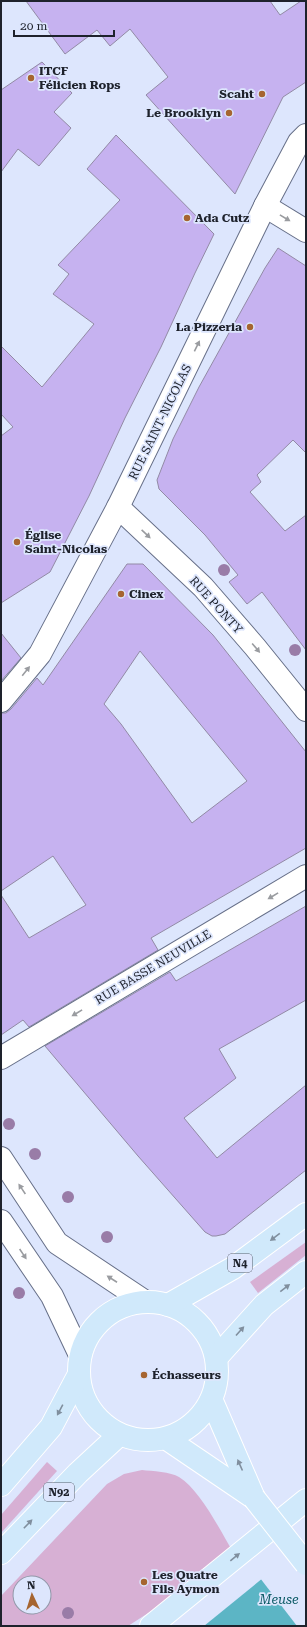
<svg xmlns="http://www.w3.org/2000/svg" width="307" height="1627" viewBox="0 0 307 1627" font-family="'Roboto Serif',serif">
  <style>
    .green { fill: #d7b0d4; fill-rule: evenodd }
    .water { fill: #5cb5c5 }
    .pier { fill: #dde6fd }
    .building { fill: #c6b2f0; stroke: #928aa5; fill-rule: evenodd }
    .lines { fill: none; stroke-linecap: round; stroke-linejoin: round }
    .minor-casing { stroke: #666f88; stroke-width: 24 }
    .major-casing { stroke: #fff; stroke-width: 24 }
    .minor { stroke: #fff; stroke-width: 22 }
    .major { stroke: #d0e9fb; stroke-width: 22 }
    .major-bridge-casing { stroke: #fff; stroke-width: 24; stroke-linecap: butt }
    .major-bridge { stroke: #d0e9fb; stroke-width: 22 }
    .tree { fill: #997ca7 }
    .oneway { fill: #9a9ca0 }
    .oneway2 { fill: #808f9e }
    .poi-dot { fill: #a66530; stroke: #dde6fd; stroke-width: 1.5 }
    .labels { text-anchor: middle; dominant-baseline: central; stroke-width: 3.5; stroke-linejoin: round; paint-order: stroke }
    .shield { fill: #dde6fd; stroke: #575d6b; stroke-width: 1 }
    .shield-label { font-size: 11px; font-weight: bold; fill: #1e222c }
    .poi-label { font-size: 12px; font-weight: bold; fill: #1e222c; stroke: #dde6fd; text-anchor: start }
    .street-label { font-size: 12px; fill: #1e222c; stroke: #dde6fd }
    .water-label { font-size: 13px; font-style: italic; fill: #095964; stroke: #dde6fd }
  </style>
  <rect width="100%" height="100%" fill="#dde6fd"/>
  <g class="green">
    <polygon points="306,1242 306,1255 258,1293 250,1282"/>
    <polygon points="47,1462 57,1471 1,1533 1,1515"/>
    <path d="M142 1470C152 1471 171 1472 179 1477 200 1490 220 1530 233 1552L181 1592 128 1626H1V1596L107 1484 124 1474ZM20 1583H44V1607H20Z"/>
  </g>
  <polygon class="water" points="306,1543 306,1626 204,1626"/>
  <polygon class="pier" points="306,1541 306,1626 297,1626 260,1578"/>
  <g class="building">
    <polygon points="26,1 270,1 280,15 301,1 306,1 306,82 283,97 235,194 146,95 168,77 130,29 110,46 97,30 65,54"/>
    <polygon points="42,62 72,93 54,112 71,128 39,166 18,149 1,172 1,90"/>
    <polygon points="116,135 214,234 195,273 161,347 125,418 89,496 50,572 1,603 1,436 13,427 1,414 1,346 42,387 94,324 53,294 69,274 58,265 120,200 87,169"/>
    <polygon points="278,248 306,266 306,453 293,440 257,475 261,482 250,492 285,531 306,515 306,650 262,592 247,604 229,582 238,575 205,535 159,489 157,480 173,439 199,387 265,268"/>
    <path d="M127 564H143L213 635 306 752V848L151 938 158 950 29 1027 23 1020 1 1035V895L29 938 86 905 53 856 1 891V713H6L11 709 37 678 43 685ZM140 651 247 781 192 823 121 724 104 704Z"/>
    <polygon points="1,633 21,658 1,681"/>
    <polygon points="306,906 306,1000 219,1049 236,1078 184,1118 217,1158 306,1085 306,1170 225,1234 216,1236 212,1236 205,1232 138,1156 45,1046 170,972 176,981"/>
  </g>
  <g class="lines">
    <defs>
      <g id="minor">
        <polyline points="265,206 306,231"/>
        <polyline points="118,507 203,587 255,647 306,710"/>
        <polyline points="1,701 40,654 118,507 265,206 299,142 306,135"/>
        <polyline points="1,1058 306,876"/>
        <polyline points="1,1158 57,1243 144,1301"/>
        <polyline points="1,1221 52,1296 80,1355"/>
      </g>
      <g id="major">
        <circle cx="148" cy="1371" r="69"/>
        <polyline points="168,1305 233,1268 306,1214"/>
        <polyline points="217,1357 264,1305 306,1272"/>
        <polyline points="212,1401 254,1498"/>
        <polyline points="167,1439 254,1498"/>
        <polyline points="1,1485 51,1427 78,1376"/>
        <polyline points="1,1553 78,1473 119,1435"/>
        <polyline points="151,1626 306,1500"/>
      </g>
    </defs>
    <use href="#minor" class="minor-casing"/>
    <use href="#major" class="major-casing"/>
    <use href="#minor" class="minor"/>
    <use href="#major" class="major"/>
    <defs>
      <polyline id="major-bridge" points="254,1498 306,1564"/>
    </defs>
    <use href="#major-bridge" class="major-bridge-casing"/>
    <use href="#major-bridge" class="major-bridge"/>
  </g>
  <g class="tree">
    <circle cx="224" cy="570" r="6"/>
    <circle cx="295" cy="650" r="6"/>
    <circle cx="9" cy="1124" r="6"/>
    <circle cx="35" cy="1154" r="6"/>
    <circle cx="68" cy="1197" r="6"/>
    <circle cx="107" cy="1237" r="6"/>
    <circle cx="19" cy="1293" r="6"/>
    <circle cx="68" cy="1613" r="6"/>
  </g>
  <defs><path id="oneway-solid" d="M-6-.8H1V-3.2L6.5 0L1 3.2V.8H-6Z"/></defs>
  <g class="oneway">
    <use href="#oneway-solid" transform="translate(285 218) rotate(31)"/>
    <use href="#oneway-solid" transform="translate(197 346) rotate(-64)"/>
    <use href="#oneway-solid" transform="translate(146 534) rotate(43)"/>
    <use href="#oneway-solid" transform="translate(256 648) rotate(50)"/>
    <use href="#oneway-solid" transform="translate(26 671) rotate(-51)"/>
    <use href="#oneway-solid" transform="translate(273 896) rotate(149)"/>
    <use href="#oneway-solid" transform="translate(77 1013) rotate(149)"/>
    <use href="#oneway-solid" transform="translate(22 1189) rotate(-124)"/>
    <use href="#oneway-solid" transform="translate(23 1254) rotate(56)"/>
    <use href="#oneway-solid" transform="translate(112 1279) rotate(-147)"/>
  </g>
  <g class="oneway2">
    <use href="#oneway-solid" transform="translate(275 1237) rotate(143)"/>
    <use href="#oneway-solid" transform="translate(285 1288) rotate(-38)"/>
    <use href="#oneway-solid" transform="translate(240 1331) rotate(-48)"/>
    <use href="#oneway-solid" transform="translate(60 1410) rotate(118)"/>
    <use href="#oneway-solid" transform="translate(240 1465) rotate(-114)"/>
    <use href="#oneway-solid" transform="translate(28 1524) rotate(-46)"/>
    <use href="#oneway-solid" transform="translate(235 1557) rotate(-39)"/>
  </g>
  <g class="poi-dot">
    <circle cx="31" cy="78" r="4"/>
    <circle cx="262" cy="94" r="4"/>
    <circle cx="229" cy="113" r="4"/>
    <circle cx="187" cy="218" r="4"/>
    <circle cx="250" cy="327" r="4"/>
    <circle cx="17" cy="542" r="4"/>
    <circle cx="121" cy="594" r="4"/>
    <circle cx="144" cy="1375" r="4"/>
    <circle cx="144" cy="1582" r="4"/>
  </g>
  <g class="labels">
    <g class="shield">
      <rect x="228" y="1254" width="24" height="18" rx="3"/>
      <rect x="44" y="1483" width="30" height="18" rx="3"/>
    </g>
    <g class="shield-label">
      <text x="240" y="1263">N4</text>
      <text x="59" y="1492">N92</text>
    </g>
    <g class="poi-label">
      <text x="39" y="71">ITCF<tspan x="39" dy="14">Félicien Rops</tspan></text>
      <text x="254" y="94" text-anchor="end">Scaht</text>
      <text x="221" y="113" text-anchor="end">Le Brooklyn</text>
      <text x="195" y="218">Ada Cutz</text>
      <text x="242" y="327" text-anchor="end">La Pizzeria</text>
      <text x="25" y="535">Église<tspan x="25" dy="14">Saint-Nicolas</tspan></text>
      <text x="129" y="594">Cinex</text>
      <text x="152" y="1375">Échasseurs</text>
      <text x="152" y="1575">Les Quatre<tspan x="152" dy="14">Fils Aymon</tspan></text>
    </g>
    <g class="street-label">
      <text transform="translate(160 422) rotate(-64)">RUE SAINT-NICOLAS</text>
      <text transform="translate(216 605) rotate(48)">RUE PONTY</text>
      <text transform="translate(153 967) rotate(-31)">RUE BASSE NEUVILLE</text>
    </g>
    <g class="water-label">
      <text x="279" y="1599">Meuse</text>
    </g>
  </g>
  <rect width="307" height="1627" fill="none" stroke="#1e222c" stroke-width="4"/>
  <g transform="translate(32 1595) rotate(356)"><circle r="19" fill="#dde6fd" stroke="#9198a9"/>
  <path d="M0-3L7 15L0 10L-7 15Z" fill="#a66530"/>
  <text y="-6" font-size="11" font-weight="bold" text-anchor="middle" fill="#1e222c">N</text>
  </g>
  <path d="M14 30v6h100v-6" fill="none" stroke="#1e222c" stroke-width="2"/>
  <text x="20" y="30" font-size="12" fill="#1e222c" stroke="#dde6fd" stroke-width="3" paint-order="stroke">20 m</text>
</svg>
